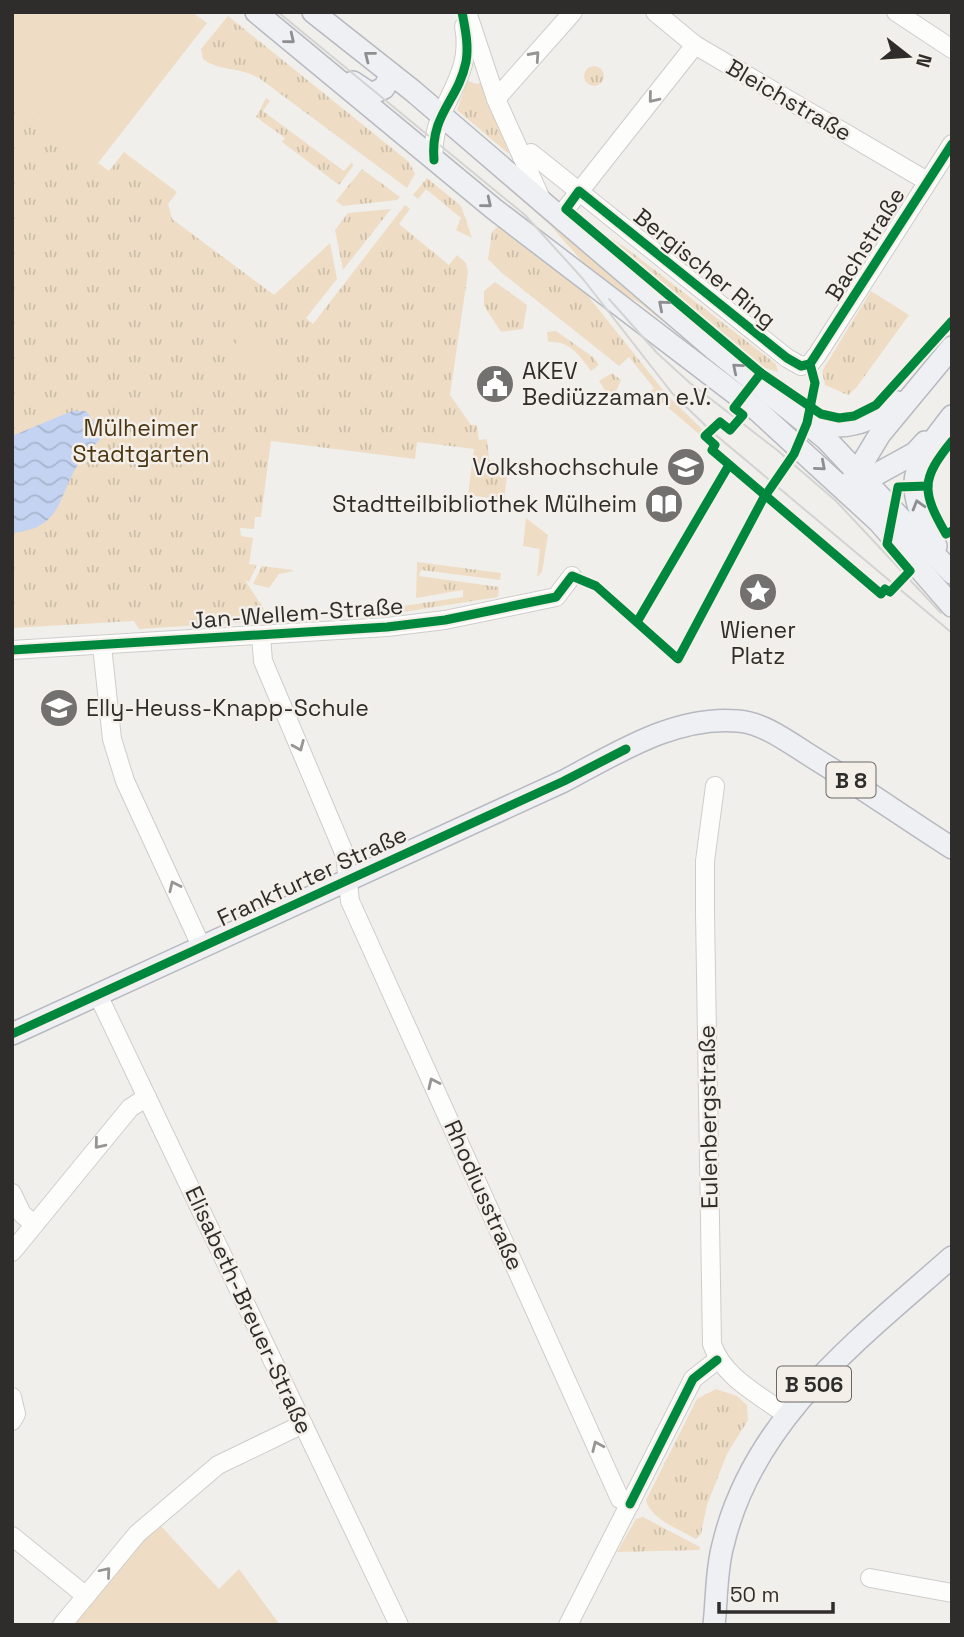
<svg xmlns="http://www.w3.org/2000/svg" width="964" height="1637" viewBox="0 0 964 1637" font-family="'Space Grotesk',sans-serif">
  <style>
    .grass { fill: url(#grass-tufts) }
    .garden { fill: #eeddc4 }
    .water { fill: url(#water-waves) }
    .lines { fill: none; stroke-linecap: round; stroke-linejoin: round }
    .minor-casing { stroke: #cfcdcb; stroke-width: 20 }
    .major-casing { stroke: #b6b9bf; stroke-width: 24 }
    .minor { stroke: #fdfdfc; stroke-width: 18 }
    .major { stroke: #eef0f4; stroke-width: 21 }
    .tram { stroke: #d3d3d2; stroke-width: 2 }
    .cycleway-casing { stroke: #f4efe9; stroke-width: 13 }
    .cycleway { stroke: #00873e; stroke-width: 9 }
    .oneway { stroke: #8e8e90 }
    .oneway2 { stroke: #969594 }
    .labels { text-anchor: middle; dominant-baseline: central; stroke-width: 5; stroke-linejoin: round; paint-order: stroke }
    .shield { fill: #f4efe9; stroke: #6a6764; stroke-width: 2 }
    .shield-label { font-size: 21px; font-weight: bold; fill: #2f2d2b }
    .street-label { font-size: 23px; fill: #2f2d2b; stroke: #f4efe9 }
    .poi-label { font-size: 23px; fill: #2f2d2b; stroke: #f4efe9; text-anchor: start }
    .park-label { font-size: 23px; fill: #4a3611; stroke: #f4efe9 }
  </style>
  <defs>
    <pattern id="grass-tufts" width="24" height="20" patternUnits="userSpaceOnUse" patternTransform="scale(1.75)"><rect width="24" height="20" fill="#eeddc4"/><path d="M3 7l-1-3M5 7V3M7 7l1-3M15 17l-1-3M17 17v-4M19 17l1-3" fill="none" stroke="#ccbea9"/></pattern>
    <pattern id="water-waves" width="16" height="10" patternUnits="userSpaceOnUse" patternTransform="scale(1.75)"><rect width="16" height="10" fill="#c3d3f1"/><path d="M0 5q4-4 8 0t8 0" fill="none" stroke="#a8b5cf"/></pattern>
  </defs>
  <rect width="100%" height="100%" fill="#f1efec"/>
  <g class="grass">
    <path d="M228 16 409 162 415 174 407 188 259 78C237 66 220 72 203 59L201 49Z"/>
    <circle cx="594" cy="76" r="10"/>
    <polygon points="467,81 477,84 483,82 509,154 457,110"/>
    <polygon points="12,98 109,171 124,152 177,192 168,204 172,219 274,295 330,243 337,279 306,318 313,324 405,205 410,209 399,224 449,265 457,255 466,263 468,272 450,395 471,425 477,425 479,440 487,439 489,459 507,476 504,500 468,495 474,449 417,442 415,459 271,441 261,517 255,517 254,529 240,528 241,536 253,538 249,564 257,565 249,582 245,580 265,611 247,613 248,622 139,629 134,621 12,628"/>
    <polygon points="266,98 270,101 263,111 344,171 352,162 353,166 339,185 282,142 285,138 256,117"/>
    <polygon points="444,127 743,386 641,304 597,278 550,225 440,129"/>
    <polygon points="362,169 400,197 397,200 343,206 336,201"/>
    <polygon points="427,178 461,206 472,238 456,230 461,218 426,189 418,199 413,195"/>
    <polygon points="391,209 343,270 335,230 348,213"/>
    <polygon points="499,225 580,286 667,395 704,431 700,435 650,392 654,388 629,357 619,366 502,273 488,259 492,232"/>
    <polygon points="596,229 625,247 776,364 778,372 762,367 731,342"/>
    <polygon points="495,282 527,305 523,329 501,332 484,306 484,291"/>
    <polygon points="871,291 909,315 856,388 848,395 825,385 822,371"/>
    <path d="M556 331 593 357 599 365 591 371C580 356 569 340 548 342L547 332Z"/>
    <polygon points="612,373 621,380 612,401 599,381"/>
    <polygon points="526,518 548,535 542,572 537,577 540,549 523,546"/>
    <polygon points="417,562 501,573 500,580 421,570 419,576 499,587 498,597 397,613 396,607 463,597 463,590 416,598"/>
    <polygon points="262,566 293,570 293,571 279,574 269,588 253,584"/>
    <path d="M716 1389 737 1396 747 1405 748 1420 727 1454 707 1505 701 1534 696 1539C679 1529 651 1520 646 1500L697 1399Z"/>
    <polygon points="643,1517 700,1547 700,1550 617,1552 636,1519"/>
  </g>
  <g class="garden">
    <polygon points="12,12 192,12 207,23 98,163 12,98"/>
    <polygon points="242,333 276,354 266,371 232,350"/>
    <polygon points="159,1524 219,1589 239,1569 280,1625 74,1625 137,1544"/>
  </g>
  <path class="water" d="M72 411H86L104 434C97 444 86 452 79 463 57 496 64 528 12 533V436Z"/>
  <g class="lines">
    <defs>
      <g id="minor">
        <polyline points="467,12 496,99 542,201"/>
        <polyline points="655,12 695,45 927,181"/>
        <polyline points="896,12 952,49"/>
        <polyline points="496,99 573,12"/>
        <polyline points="522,157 531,153 787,358 801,366 810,364 817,355 952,144"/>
        <path d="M434 160C429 105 475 83 464 26"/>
        <polyline points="560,216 695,45"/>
        <polyline points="261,636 263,661 345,855 350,901 620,1499 630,1504"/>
        <polyline points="102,646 112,739 125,781 202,948"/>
        <polyline points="12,650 387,627 445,620 556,597 572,576"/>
        <path d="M715 786 705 861V913L712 1344C723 1377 758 1394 785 1414"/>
        <polyline points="98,995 399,1625"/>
        <polyline points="12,1193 22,1214 34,1224"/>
        <polyline points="12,1252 130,1108 147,1097"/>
        <polyline points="12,1397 16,1414 12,1421"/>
        <polyline points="12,1536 86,1596"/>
        <polyline points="870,1578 952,1593"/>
        <polyline points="62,1625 137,1534 218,1465 303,1424"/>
        <polyline points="568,1625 693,1379 717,1360"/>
      </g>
      <g id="major">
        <polyline points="256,12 494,209 758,411 879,522 952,606"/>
        <polyline points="313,12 413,91 715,350 826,439 952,573"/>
        <polyline points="353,82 371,94 384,88 391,74"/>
        <path d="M808 420C843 434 869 422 898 402"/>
        <polyline points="851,482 880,434 952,347"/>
        <polyline points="855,486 915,453 925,442"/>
        <path d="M936 546C903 482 909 471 952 416"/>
        <path d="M12 1034 564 781C617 753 676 715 738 721 765 723 791 744 814 758 861 787 905 818 952 848"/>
        <path d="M714 1625C717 1599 716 1570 723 1545 753 1418 859 1339 952 1257"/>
      </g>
    </defs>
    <use href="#minor" class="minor-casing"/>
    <use href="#major" class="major-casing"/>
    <use href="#minor" class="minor"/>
    <use href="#major" class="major"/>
    <g class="tram">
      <polyline points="278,12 525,215 583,279 672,393 711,431 952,633"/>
      <polyline points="609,299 657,353 690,383 777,450 836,501 941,613"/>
    </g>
    <defs>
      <g id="cycleway">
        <path d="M434 160C430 114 458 101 466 62 469 45 465 28 462 12"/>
        <polyline points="810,364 801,366 787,358 579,191 566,209 761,373 821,414 839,418 854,416 876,405 952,321"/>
        <polyline points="810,364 952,144"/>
        <polyline points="761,373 734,408 743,415 730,430 720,422 705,436 715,445 712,450 881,594 885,589 890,592 910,571 887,544 898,487 928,486"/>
        <path d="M952 441C921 479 921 491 946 534L952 531"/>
        <polyline points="637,622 729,465"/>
        <polyline points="12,650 387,627 445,620 556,597 572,576 596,586 678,659 763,499 794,454 807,423 815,383 810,364"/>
        <polyline points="12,1034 564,781 626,749"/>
        <polyline points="630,1504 693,1379 717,1360"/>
      </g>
    </defs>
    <use href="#cycleway" class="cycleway-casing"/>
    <use href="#cycleway" class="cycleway"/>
  </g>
  <defs><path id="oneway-chevron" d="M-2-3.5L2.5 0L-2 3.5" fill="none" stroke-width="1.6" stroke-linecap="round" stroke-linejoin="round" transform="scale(1.75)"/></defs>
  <g class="oneway">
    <use href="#oneway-chevron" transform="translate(290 39) rotate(39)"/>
    <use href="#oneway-chevron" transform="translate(369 56) rotate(-142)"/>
    <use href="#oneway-chevron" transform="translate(487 203) rotate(39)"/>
    <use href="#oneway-chevron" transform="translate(663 305) rotate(-139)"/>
    <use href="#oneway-chevron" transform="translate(737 368) rotate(-140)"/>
    <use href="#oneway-chevron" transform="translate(821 466) rotate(41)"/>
    <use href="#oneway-chevron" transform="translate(918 505) rotate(-106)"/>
  </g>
  <g class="oneway2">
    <use href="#oneway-chevron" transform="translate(535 56) rotate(-48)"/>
    <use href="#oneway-chevron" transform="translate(653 98) rotate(129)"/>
    <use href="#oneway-chevron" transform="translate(299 746) rotate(67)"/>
    <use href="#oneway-chevron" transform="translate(174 886) rotate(-115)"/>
    <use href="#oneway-chevron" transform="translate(433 1083) rotate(-115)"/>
    <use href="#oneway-chevron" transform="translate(99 1144) rotate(129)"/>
    <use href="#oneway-chevron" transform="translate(597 1446) rotate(-114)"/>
    <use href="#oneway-chevron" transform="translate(106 1572) rotate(-50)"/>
  </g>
  <defs>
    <symbol id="civic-disc" viewBox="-11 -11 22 22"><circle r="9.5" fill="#73716f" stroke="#f4efe9"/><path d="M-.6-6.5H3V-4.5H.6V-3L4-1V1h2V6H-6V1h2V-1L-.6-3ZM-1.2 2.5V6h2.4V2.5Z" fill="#fff"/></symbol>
    <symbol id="university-disc" viewBox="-11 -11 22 22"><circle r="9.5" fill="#73716f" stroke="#f4efe9"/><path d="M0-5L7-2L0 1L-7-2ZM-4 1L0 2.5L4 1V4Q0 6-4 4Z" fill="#fff"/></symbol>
    <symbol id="library-disc" viewBox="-11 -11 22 22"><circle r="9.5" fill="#73716f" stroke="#f4efe9"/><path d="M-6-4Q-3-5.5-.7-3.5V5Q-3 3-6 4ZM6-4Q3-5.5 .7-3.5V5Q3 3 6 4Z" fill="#fff"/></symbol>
    <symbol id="sight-disc" viewBox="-11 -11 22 22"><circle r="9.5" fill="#73716f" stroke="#f4efe9"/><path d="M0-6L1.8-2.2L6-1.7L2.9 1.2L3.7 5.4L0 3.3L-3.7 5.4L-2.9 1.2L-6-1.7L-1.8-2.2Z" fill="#fff"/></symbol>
    <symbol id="school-disc" viewBox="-11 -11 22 22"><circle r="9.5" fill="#73716f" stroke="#f4efe9"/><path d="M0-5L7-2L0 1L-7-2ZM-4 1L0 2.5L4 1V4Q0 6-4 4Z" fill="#fff"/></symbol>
  </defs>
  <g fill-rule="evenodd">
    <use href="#civic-disc" x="473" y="362" width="44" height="44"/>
    <use href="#university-disc" x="664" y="445" width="44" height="44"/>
    <use href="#library-disc" x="642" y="482" width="44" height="44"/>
    <use href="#sight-disc" x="736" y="570" width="44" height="44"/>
    <use href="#school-disc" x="37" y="686" width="44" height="44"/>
  </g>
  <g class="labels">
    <g class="shield">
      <rect x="826.5" y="762.5" width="49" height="35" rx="5"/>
      <rect x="777" y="1366.5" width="74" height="35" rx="5"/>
    </g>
    <g class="shield-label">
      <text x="851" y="780">B 8</text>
      <text x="814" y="1384">B 506</text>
    </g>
    <g class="street-label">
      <text transform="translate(789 100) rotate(30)">Bleichstraße</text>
      <text transform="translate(865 244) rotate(-58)">Bachstraße</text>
      <text transform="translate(705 268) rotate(39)">Bergischer Ring</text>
      <text transform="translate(297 613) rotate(-4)">Jan-Wellem-Straße</text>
      <text transform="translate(312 876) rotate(-25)">Frankfurter Straße</text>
      <text transform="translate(708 1117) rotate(-91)">Eulenbergstraße</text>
      <text transform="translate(484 1195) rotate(66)">Rhodiusstraße</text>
      <text transform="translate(249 1310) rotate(65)">Elisabeth-Breuer-Straße</text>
    </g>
    <g class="poi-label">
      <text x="522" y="371">AKEV<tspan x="522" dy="26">Bediüzzaman e.V.</tspan></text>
      <text x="659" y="467" text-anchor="end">Volkshochschule</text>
      <text x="637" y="504" text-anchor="end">Stadtteilbibliothek Mülheim</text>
      <text x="758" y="630" text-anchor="middle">Wiener<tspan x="758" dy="26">Platz</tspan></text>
      <text x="86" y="708">Elly-Heuss-Knapp-Schule</text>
    </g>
    <g class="park-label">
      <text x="141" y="428">Mülheimer<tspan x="141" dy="26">Stadtgarten</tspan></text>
    </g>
  </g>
  <rect width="964" height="1637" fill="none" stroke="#2f2d2b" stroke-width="28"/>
  <g transform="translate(908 56) rotate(107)" stroke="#f4efe9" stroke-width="5" paint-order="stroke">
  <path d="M0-5L12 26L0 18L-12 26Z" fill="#2f2d2b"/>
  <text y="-10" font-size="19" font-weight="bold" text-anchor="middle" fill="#2f2d2b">N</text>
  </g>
  <path d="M719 1602v10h114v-10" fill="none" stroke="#2f2d2b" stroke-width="3.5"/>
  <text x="730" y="1602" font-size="21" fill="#2f2d2b" stroke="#f4efe9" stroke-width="5" paint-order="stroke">50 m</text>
</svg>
